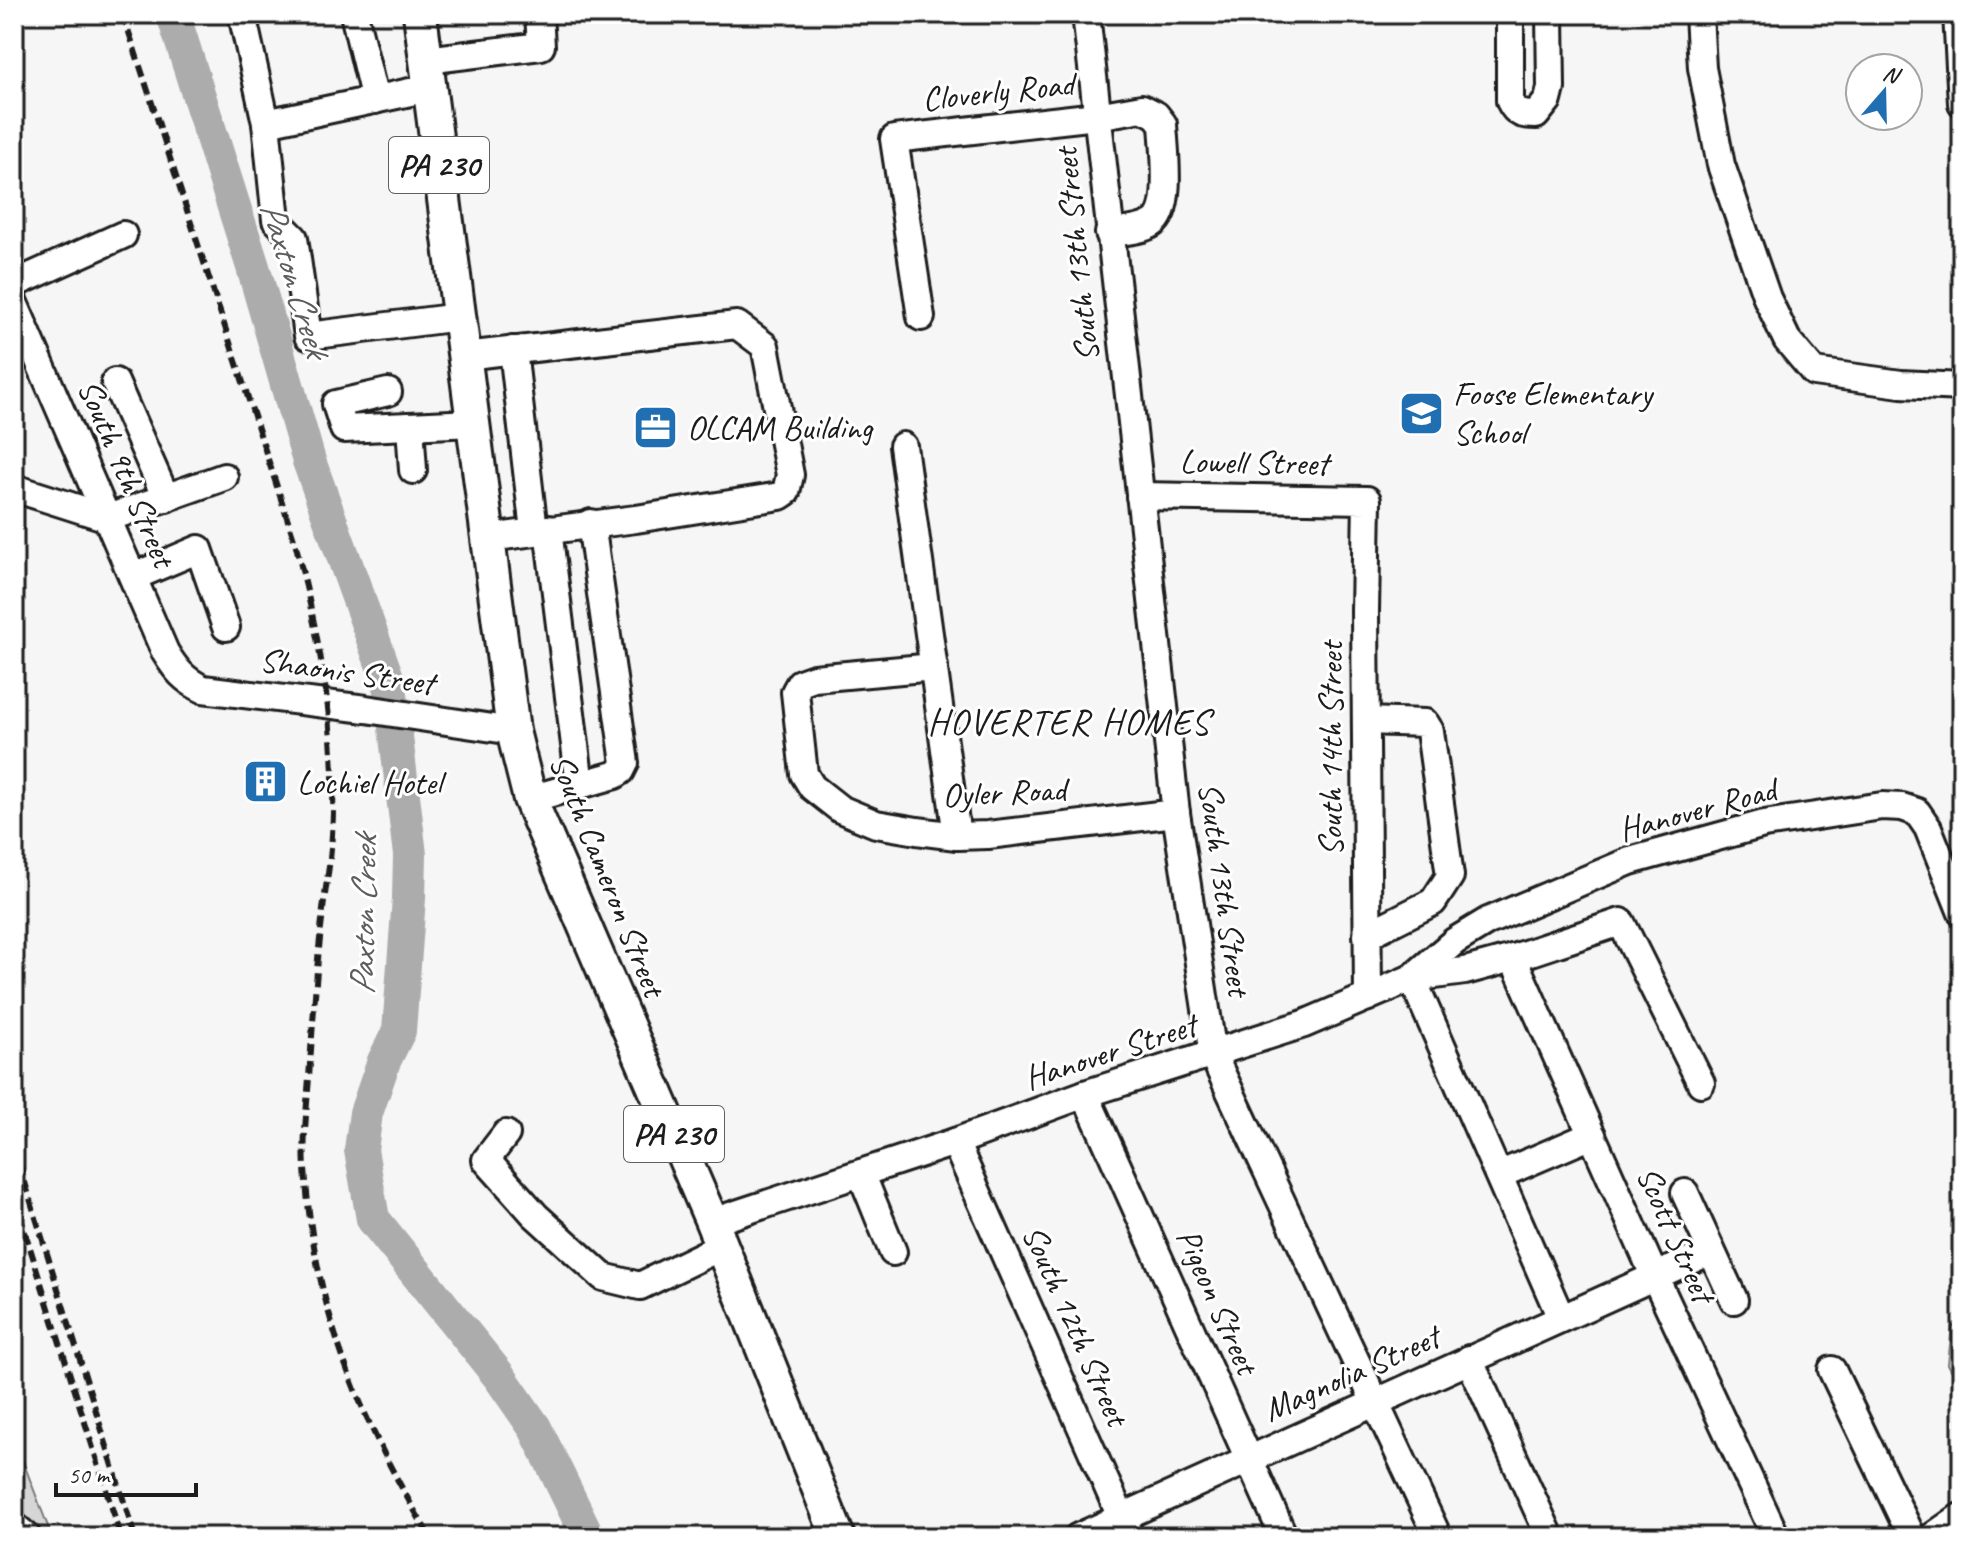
<svg xmlns="http://www.w3.org/2000/svg" width="1976" height="1551" viewBox="0 0 1976 1551" font-family="Caveat,sans-serif">
  <style>
    .green { fill: #d6d6d6; stroke: #797979; stroke-width: 2 }
    .lines { fill: none; stroke-linecap: round; stroke-linejoin: round }
    .river { stroke: #acacac; stroke-width: 34 }
    .minor-casing { stroke: #1c1c1c; stroke-width: 32 }
    .major-casing { stroke: #1c1c1c; stroke-width: 38 }
    .minor { stroke: #fff; stroke-width: 26 }
    .major { stroke: #fff; stroke-width: 32 }
    .rail { stroke: #1c1c1c; stroke-width: 6; stroke-dasharray: 12 6; stroke-linecap: butt }
    .labels { text-anchor: middle; dominant-baseline: central; stroke-width: 6; stroke-linejoin: round; paint-order: stroke }
    .shield { fill: #fff; stroke: #606060; stroke-width: 2 }
    .shield-label { font-size: 32px; font-weight: bold; fill: #1c1c1c }
    .street-label { font-size: 34px; fill: #1c1c1c; stroke: #fff }
    .poi-label { font-size: 34px; fill: #1c1c1c; stroke: #fff; text-anchor: start }
    .water-label { font-size: 36px; font-style: italic; fill: #5d5d5d; stroke: #fff }
    .neighbourhood-label { font-size: 36px; letter-spacing: 2px; fill: #1c1c1c; stroke: #fff }
  </style>
  <rect width="100%" height="100%" fill="#f6f6f6"/>
  <filter id="ink" filterUnits="userSpaceOnUse"><feTurbulence type="fractalNoise" baseFrequency=".0125" numOctaves="2"/><feDisplacementMap in="SourceGraphic" scale="16" xChannelSelector="R" yChannelSelector="G"/><feConvolveMatrix kernelMatrix="1 2 1 2 8 2 1 2 1" color-interpolation-filters="sRGB"/></filter>
  <g filter="url(#ink)">
    <g class="green">
      <polygon points="1962,1325 1962,1389 1948,1364 1952,1326"/>
      <polygon points="14,1438 52,1537 14,1537"/>
    </g>
    <g class="lines">
      <polyline class="river" points="173,14 253,267 309,461 390,686 410,855 409,898 399,1031 384,1061 366,1113 361,1150 373,1219 499,1376 535,1428 588,1537"/>
      <defs>
        <g id="minor">
          <polyline points="242,14 266,123 276,220 294,238 308,336 459,317"/>
          <polyline points="354,14 375,100"/>
          <polyline points="1086,14 1176,813 1213,1055 1438,1537"/>
          <path d="M1510 14V101C1516 114 1523 115 1536 115L1548 100 1551 88 1550 14"/>
          <polyline points="1699,14 1702,68 1721,165 1767,298 1787,340 1814,372 1901,384 1962,387"/>
          <polyline points="1957,14 1962,103"/>
          <polyline points="426,60 541,46 539,14"/>
          <polyline points="266,123 429,88"/>
          <polyline points="14,284 123,235"/>
          <path d="M14 303 165 652C176 670 184 680 203 689L366 709 513 731"/>
          <path d="M921 317 894 139 1097 116 1142 108 1156 115 1163 124C1164 146 1173 210 1153 223 1141 231 1123 231 1109 233"/>
          <polyline points="513,350 534,531"/>
          <polyline points="464,356 737,325 765,346 790,475 786,492 780,496 636,519 488,538"/>
          <polyline points="115,382 166,498"/>
          <polyline points="388,392 336,404 344,429 473,423"/>
          <polyline points="410,426 413,470"/>
          <polyline points="903,446 957,836"/>
          <polyline points="14,488 108,518 224,477"/>
          <polyline points="1140,496 1367,500 1365,611 1368,997"/>
          <polyline points="548,529 580,785"/>
          <polyline points="133,577 199,549 226,627"/>
          <polyline points="934,667 814,678 800,683 795,692 804,774 812,787 840,809 876,824 917,831 957,836 988,835 1176,813"/>
          <polyline points="1366,721 1425,723 1430,731 1450,876 1433,902 1367,935"/>
          <polyline points="530,799 615,775 621,771 625,763 591,523"/>
          <polyline points="1513,958 1654,1275 1776,1537"/>
          <polyline points="1412,978 1455,941 1488,921 1630,861 1764,824 1882,806 1902,807 1917,812 1928,828 1962,913"/>
          <polyline points="1412,978 1561,1318"/>
          <polyline points="1085,1094 1284,1537"/>
          <polyline points="506,1134 486,1160 535,1215 603,1277 640,1286 722,1246"/>
          <polyline points="955,1142 1130,1537"/>
          <polyline points="861,1173 893,1252"/>
          <polyline points="1499,1175 1592,1135"/>
          <polyline points="1685,1193 1734,1300"/>
          <polyline points="712,1222 955,1142 1085,1094 1304,1024 1412,978 1465,971 1513,958 1621,922 1701,1083"/>
          <polyline points="1469,1359 1550,1537"/>
          <polyline points="1832,1370 1912,1537"/>
          <polyline points="14,1526 27,1537"/>
          <polyline points="1078,1537 1711,1251"/>
          <polyline points="1932,1537 1962,1516"/>
        </g>
        <polyline id="major" points="420,14 513,731 530,799 712,1222 838,1537"/>
      </defs>
      <use href="#minor" class="minor-casing"/>
      <use href="#major" class="major-casing"/>
      <use href="#minor" class="minor"/>
      <use href="#major" class="major"/>
      <g class="rail">
        <path d="M123 14 295 542C321 643 340 743 331 848 329 872 324 896 322 920 316 972 313 1025 309 1077 307 1107 303 1138 305 1168 314 1310 358 1416 430 1537"/>
        <polyline points="14,1147 135,1537"/>
        <polyline points="14,1197 121,1537"/>
      </g>
    </g>
  </g>
  <defs>
    <symbol id="school-square" viewBox="-11 -11 22 22"><rect x="-9" y="-9" width="18" height="18" rx="4" fill="#1f6fb2" stroke="#fff"/><path d="M0-5L7-2L0 1L-7-2ZM-4 1L0 2.5L4 1V4Q0 6-4 4Z" fill="#fff"/></symbol>
    <symbol id="office-square" viewBox="-11 -11 22 22"><rect x="-9" y="-9" width="18" height="18" rx="4" fill="#1f6fb2" stroke="#fff"/><path d="M-6-3h4V-5.5h4V-3h4V5H-6ZM-1-4.5V-3h2v-1.5ZM-6 0V1H6V0Z" fill="#fff"/></symbol>
    <symbol id="building-square" viewBox="-11 -11 22 22"><rect x="-9" y="-9" width="18" height="18" rx="4" fill="#1f6fb2" stroke="#fff"/><path d="M-4-6H4V6H1V3H-1V6H-4ZM-2.5-4.3h1.7v1.8h-1.7ZM.8-4.3h1.7v1.8H.8ZM-2.5-1h1.7V.8h-1.7ZM.8-1h1.7V.8H.8Z" fill="#fff"/></symbol>
  </defs>
  <g fill-rule="evenodd">
    <use href="#school-square" x="1396" y="388" width="51" height="51"/>
    <use href="#office-square" x="630" y="402" width="51" height="51"/>
    <use href="#building-square" x="240" y="756" width="51" height="51"/>
  </g>
  <g class="labels">
    <g class="shield">
      <rect x="389" y="137" width="100" height="56" rx="6"/>
      <rect x="624" y="1106" width="100" height="56" rx="6"/>
    </g>
    <g class="shield-label">
      <text x="439" y="165">PA 230</text>
      <text x="674" y="1134">PA 230</text>
    </g>
    <g class="street-label">
      <text transform="translate(998 91) rotate(-6)">Cloverly Road</text>
      <text transform="translate(1076 255) rotate(-96)">South 13th Street</text>
      <text transform="translate(1254 462) rotate(1)">Lowell Street</text>
      <text transform="translate(127 473) rotate(67)">South 9th Street</text>
      <text transform="translate(347 671) rotate(8)">Shaonis Street</text>
      <text transform="translate(1330 749) rotate(-90)">South 14th Street</text>
      <text transform="translate(1004 792) rotate(-3)">Oyler Road</text>
      <text transform="translate(1697 809) rotate(-15)">Hanover Road</text>
      <text transform="translate(608 875) rotate(68)">South Cameron Street</text>
      <text transform="translate(1225 889) rotate(82)">South 13th Street</text>
      <text transform="translate(1110 1051) rotate(-18)">Hanover Street</text>
      <text transform="translate(1676 1234) rotate(66)">Scott Street</text>
      <text transform="translate(1218 1301) rotate(66)">Pigeon Street</text>
      <text transform="translate(1076 1325) rotate(66)">South 12th Street</text>
      <text transform="translate(1351 1373) rotate(-24)">Magnolia Street</text>
    </g>
    <g class="poi-label">
      <text x="1453" y="393">Foose Elementary<tspan x="1453" dy="39">School</tspan></text>
      <text x="687" y="427">OLCAM Building</text>
      <text x="297" y="782">Lochiel Hotel</text>
    </g>
    <g class="water-label">
      <text transform="translate(295 279) rotate(73)">Paxton Creek</text>
      <text transform="translate(363 915) rotate(-89)">Paxton Creek</text>
    </g>
    <g class="neighbourhood-label">
      <text x="1069" y="722">HOVERTER HOMES</text>
    </g>
  </g>
  <rect width="1976" height="1551" fill="none" stroke="#fff" stroke-width="48"/>
  <rect x="24" y="24" width="1928" height="1503" fill="none" stroke="#1c1c1c" stroke-width="3" filter="url(#ink)"/>
  <g transform="translate(1884 92) rotate(20)"><circle r="38" fill="#ffffff" stroke="#a4a4a4" stroke-width="2"/>
  <path d="M0-6L14 30L0 20L-14 30Z" fill="#1f6fb2"/>
  <text y="-12" font-size="22" font-weight="bold" text-anchor="middle" fill="#1c1c1c">N</text>
  </g>
  <path d="M56 1483v12h140v-12" fill="none" stroke="#1c1c1c" stroke-width="4"/>
  <text x="68" y="1483" font-size="24" fill="#1c1c1c" stroke="#ffffff" stroke-width="6" paint-order="stroke">50 m</text>
</svg>
